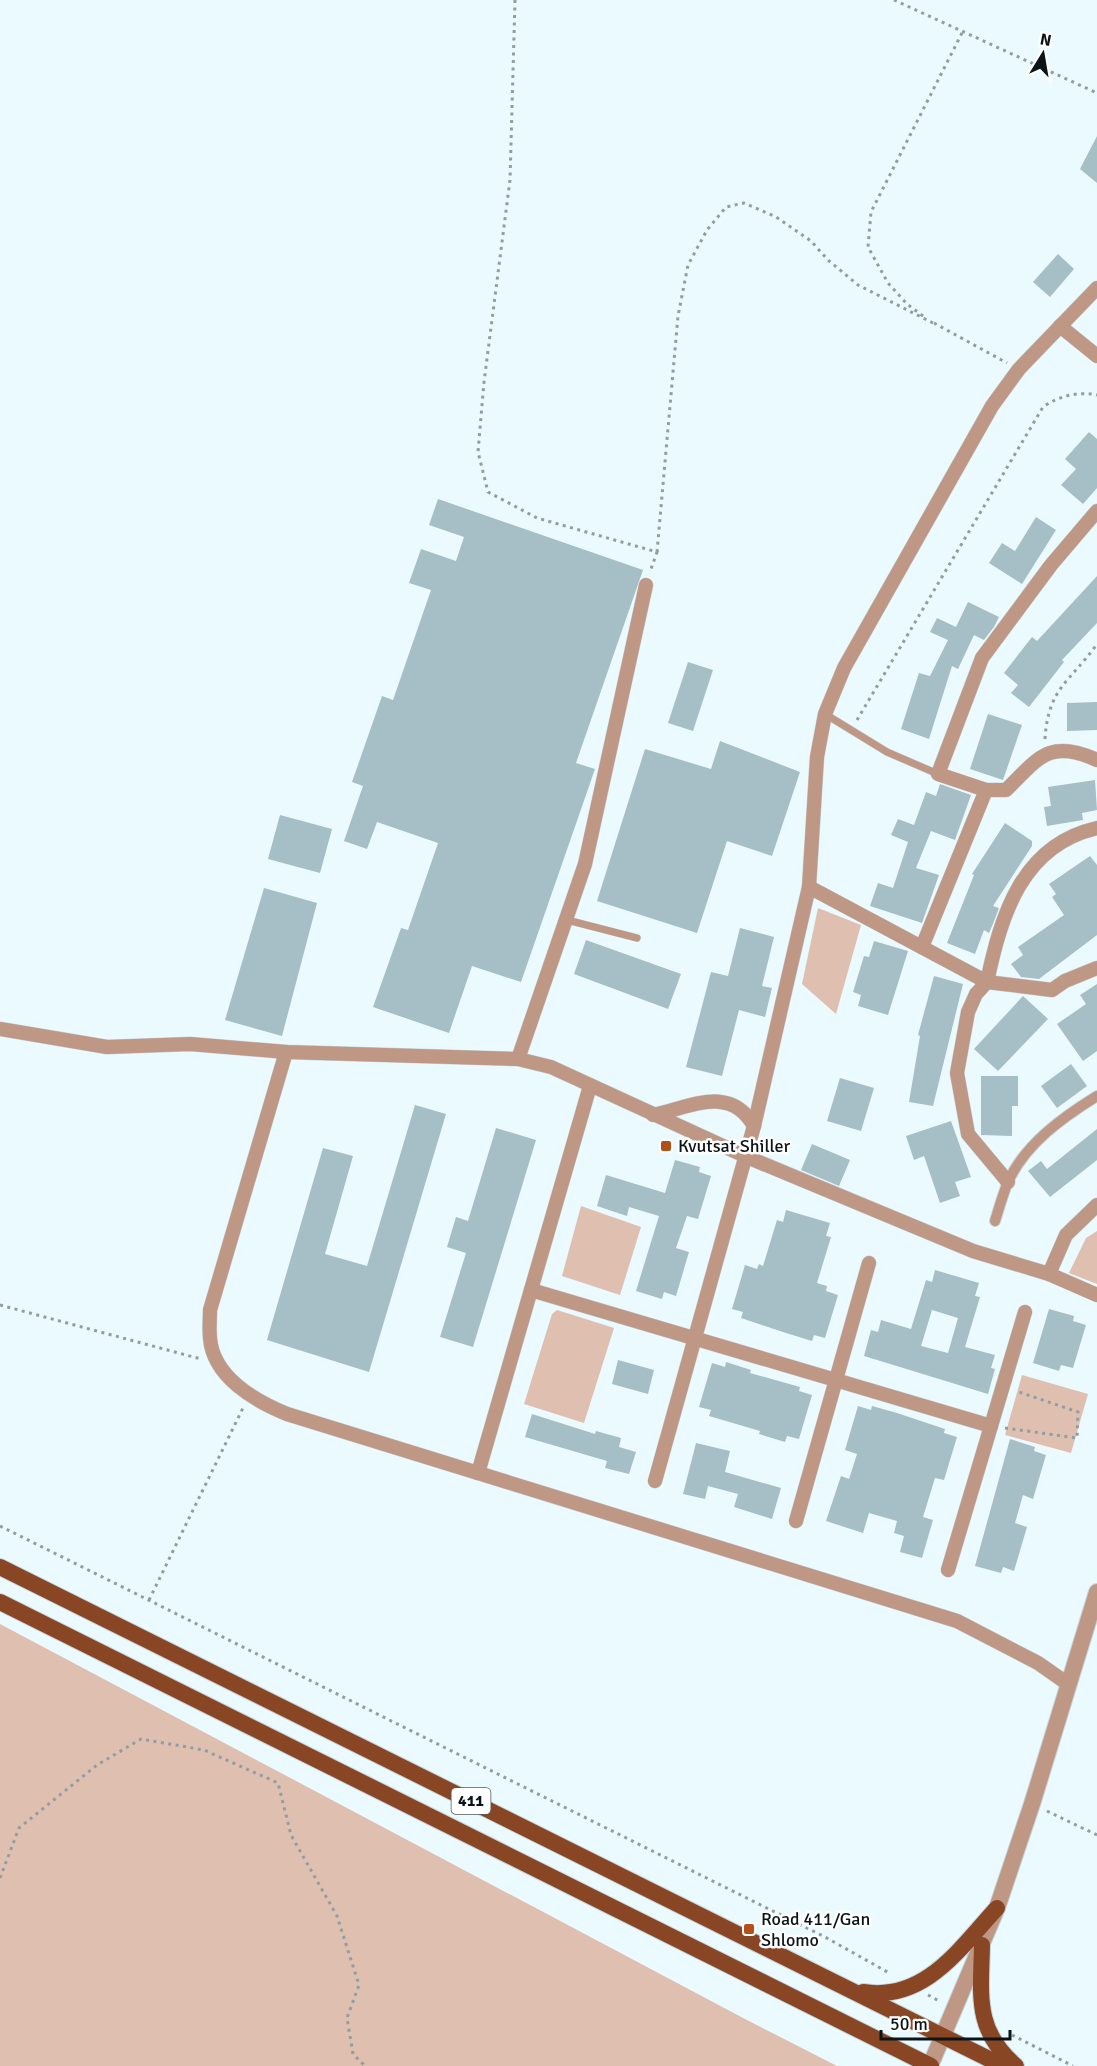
<svg xmlns="http://www.w3.org/2000/svg" width="1097" height="2066" viewBox="0 0 1097 2066" font-family="Signika,sans-serif">
  <style>
    .green { fill: #dfbfb0 }
    .building { fill: #a6bec6; fill-rule: evenodd }
    .lines { fill: none; stroke-linecap: round; stroke-linejoin: round }
    .service-casing { stroke: #c7d5da; stroke-width: 8 }
    .pedestrian-casing { stroke: #c7d5da; stroke-width: 12 }
    .minor-casing { stroke: #c7d5da; stroke-width: 15 }
    .tertiary-casing { stroke: #c7d5da; stroke-width: 18 }
    .primary-casing { stroke: #c7d5da; stroke-width: 18 }
    .path { stroke: #919da1; stroke-width: 3; stroke-dasharray: 3 4.5; stroke-linecap: butt }
    .service { stroke: #bf9785; stroke-width: 7 }
    .pedestrian { stroke: #bf9785; stroke-width: 10 }
    .minor { stroke: #bf9785; stroke-width: 14 }
    .tertiary { stroke: #bf9785; stroke-width: 16 }
    .primary { stroke: #894625; stroke-width: 16 }
    .poi-dot { fill: #b35018; stroke: #fff; stroke-width: 2 }
    .labels { text-anchor: middle; dominant-baseline: central; stroke-width: 5; stroke-linejoin: round; paint-order: stroke }
    .shield { fill: #fff; stroke: #545a5c; stroke-width: 1.5 }
    .shield-label { font-size: 16px; font-weight: bold; fill: #0b1416 }
    .poi-label { font-size: 18px; fill: #0b1416; stroke: #fff; text-anchor: start }
  </style>
  <rect width="100%" height="100%" fill="#ebfaff"/>
  <g class="green">
    <polygon points="818,908 861,925 836,1014 802,984"/>
    <polygon points="581,1206 641,1227 620,1295 562,1276"/>
    <polygon points="1097,1231 1097,1284 1069,1273 1086,1238"/>
    <polygon points="557,1310 614,1328 584,1423 524,1404 552,1314"/>
    <polygon points="1022,1375 1088,1394 1071,1453 1005,1435"/>
    <polygon points="0,1624 745,2019 837,2066 0,2066"/>
  </g>
  <g class="building">
    <polygon points="1097,136 1097,183 1080,169"/>
    <polygon points="1058,254 1074,269 1050,297 1033,282"/>
    <polygon points="1089,432 1097,439 1097,488 1083,504 1061,485 1076,469 1065,459"/>
    <polygon points="438,499 643,570 576,763 595,769 521,982 472,966 449,1033 373,1007 401,928 408,930 438,843 377,822 367,849 344,841 363,786 352,782 382,696 393,700 431,590 409,583 421,549 456,561 464,537 429,525"/>
    <polygon points="1036,517 1056,530 1022,584 989,563 1002,543 1015,551"/>
    <polygon points="1097,576 1097,623 1062,660 1064,662 1029,707 1011,693 1018,685 1004,673 1032,637 1037,641"/>
    <polygon points="968,602 999,617 994,627 984,640 974,635 958,669 952,666 929,739 901,729 919,673 930,676 948,640 930,632 937,618 956,627"/>
    <polygon points="688,662 713,670 693,731 668,723"/>
    <polygon points="1097,702 1097,730 1067,731 1067,703"/>
    <polygon points="988,714 1022,725 1003,780 970,769"/>
    <polygon points="720,741 800,772 772,856 727,841 697,933 597,901 645,749 711,769"/>
    <polygon points="1095,780 1097,810 1082,813 1083,820 1047,826 1044,807 1051,806 1048,787"/>
    <polygon points="940,784 971,795 955,840 931,831 916,868 939,875 922,923 870,906 878,883 893,888 908,842 891,835 898,819 914,825 926,792 936,796"/>
    <polygon points="280,815 332,829 320,873 268,859"/>
    <polygon points="1005,823 1032,841 1032,846 993,906 999,908 993,924 989,933 984,930 975,954 947,943 974,875 972,874"/>
    <polygon points="1090,856 1097,865 1097,935 1039,979 1021,977 1011,964 1023,955 1018,947 1064,915 1052,897 1056,894 1049,884"/>
    <polygon points="264,888 317,903 282,1036 225,1020"/>
    <polygon points="740,928 774,937 762,986 772,988 765,1017 739,1010 722,1076 686,1067 711,972 728,976"/>
    <polygon points="586,940 681,974 668,1009 574,974"/>
    <polygon points="874,941 908,951 888,1015 858,1006 861,995 853,992 864,956 869,957"/>
    <polygon points="934,976 963,984 933,1106 909,1102 920,1036 918,1035"/>
    <polygon points="1097,984 1097,1051 1083,1061 1057,1024 1086,1004 1080,995"/>
    <polygon points="1023,996 1048,1019 998,1071 974,1049"/>
    <polygon points="1071,1064 1087,1086 1057,1108 1041,1086"/>
    <polygon points="981,1076 1018,1076 1018,1106 1012,1106 1012,1136 981,1135"/>
    <polygon points="840,1078 874,1088 861,1131 827,1121"/>
    <polygon points="415,1105 446,1114 369,1372 267,1340 323,1148 353,1156 325,1254 367,1266"/>
    <polygon points="951,1121 971,1177 955,1182 960,1196 940,1203 924,1156 914,1160 906,1136"/>
    <polygon points="496,1128 536,1140 473,1347 440,1337 466,1253 447,1247 456,1217 468,1221"/>
    <polygon points="1097,1129 1097,1160 1050,1197 1028,1171 1041,1161 1047,1169"/>
    <polygon points="812,1144 850,1160 839,1186 801,1170"/>
    <polygon points="675,1160 700,1167 699,1172 711,1176 698,1219 687,1216 676,1248 689,1252 676,1296 664,1292 662,1299 636,1291 659,1216 629,1207 627,1216 597,1206 606,1175 665,1193"/>
    <polygon points="786,1210 830,1223 826,1236 831,1237 817,1283 827,1286 826,1291 838,1295 825,1338 814,1335 812,1341 786,1333 741,1318 743,1312 732,1309 745,1265 757,1269 759,1264 763,1266 777,1220 783,1222"/>
    <path d="M935 1270 979 1283 975 1296 980 1297 965 1347 995 1355 991 1368 995 1369 988 1394 864 1356 871 1330 878 1332 881 1320 911 1329 926 1280 932 1282ZM932 1310 958 1318 948 1353 921 1346Z"/>
    <polygon points="1049,1309 1074,1316 1073,1321 1086,1325 1073,1368 1061,1365 1059,1371 1033,1363"/>
    <polygon points="618,1360 654,1370 648,1394 612,1384"/>
    <polygon points="726,1362 751,1370 750,1373 800,1387 799,1391 812,1395 799,1439 787,1436 785,1442 759,1434 760,1431 709,1416 711,1410 699,1407 712,1363 725,1367"/>
    <polygon points="858,1406 871,1410 872,1406 897,1413 945,1429 944,1433 957,1437 944,1480 935,1478 923,1517 933,1520 922,1558 900,1552 904,1536 894,1533 897,1521 869,1513 863,1533 826,1521 841,1476 849,1479 857,1454 845,1450"/>
    <polygon points="532,1414 595,1434 596,1431 621,1438 619,1447 636,1452 629,1474 605,1468 607,1461 525,1437"/>
    <polygon points="1010,1439 1035,1447 1034,1451 1046,1455 1033,1499 1023,1495 1015,1523 1027,1527 1014,1571 1003,1567 1001,1573 975,1566"/>
    <polygon points="696,1443 730,1451 725,1472 781,1488 772,1519 734,1507 738,1494 708,1486 705,1499 683,1494"/>
  </g>
  <g class="lines">
    <defs>
      <g id="service">
        <polyline points="825,714 887,752 938,774"/>
        <polyline points="567,920 637,938"/>
      </g>
      <path id="pedestrian" d="M995 1221C999 1208 1003 1194 1008 1182 1025 1144 1063 1117 1097 1096"/>
      <g id="minor">
        <polyline points="1060,326 1097,356"/>
        <path d="M1097 511 1051 565 982 658 938 774 986 790H1006C1038 759 1048 738 1097 760"/>
        <path d="M809 887 987 982C1001 915 1022 845 1097 828"/>
        <polyline points="922,947 986,790"/>
        <polyline points="0,1029 107,1047 190,1044 286,1052 518,1059 551,1067 747,1157 973,1251 1049,1274 1066,1235 1097,1205"/>
        <path d="M286 1052 210 1310C210 1319 209 1329 210 1338 213 1377 255 1401 287 1414L957 1621 1038 1663 1068 1684"/>
        <polyline points="518,1059 585,864 646,585"/>
        <path d="M653 1115C691 1107 730 1084 754 1126"/>
        <polyline points="1008,1182 968,1134 957,1073 968,1012 976,994 987,982 1052,990 1065,981 1097,968"/>
        <polyline points="1049,1274 1097,1295"/>
        <polyline points="531,1290 991,1426"/>
        <polyline points="478,1473 590,1086"/>
        <polyline points="655,1481 754,1126 809,887 817,757 825,714 844,668 992,406 1019,369 1097,288"/>
        <polyline points="796,1521 869,1263"/>
        <polyline points="948,1570 1025,1312"/>
      </g>
      <polyline id="tertiary" points="930,2066 997,1908 1032,1804 1097,1592"/>
      <g id="primary">
        <polyline points="0,1567 1003,2066"/>
        <polyline points="0,1602 931,2066"/>
        <path d="M982 1945C981 1995 974 2030 1016 2066"/>
        <path d="M863 1992C925 2002 960 1948 997 1908"/>
      </g>
    </defs>
    <use href="#service" class="service-casing"/>
    <use href="#pedestrian" class="pedestrian-casing"/>
    <use href="#minor" class="minor-casing"/>
    <use href="#tertiary" class="tertiary-casing"/>
    <use href="#primary" class="primary-casing"/>
    <g class="path">
      <polyline points="515,0 510,180 484,382 478,452 488,492 537,518 657,552 650,572"/>
      <polyline points="894,0 1097,93"/>
      <polyline points="923,316 907,304 888,283 868,247 871,212 963,31"/>
      <polyline points="934,323 1007,363"/>
      <polyline points="657,552 678,316 688,265 707,230 726,207 744,203 776,217 811,241 828,260 858,285 933,323"/>
      <path d="M857 720 1043 407C1059 396 1078 391 1097 395"/>
      <path d="M1045 739C1048 688 1070 682 1097 644"/>
      <polyline points="0,1305 201,1359"/>
      <polyline points="1005,1428 1077,1438 1078,1412 1016,1391"/>
      <polyline points="0,1526 825,1937 891,1974"/>
      <polyline points="149,1600 243,1408"/>
      <polyline points="1047,1811 1097,1835"/>
      <polyline points="0,1878 19,1828 97,1765 141,1739 204,1750 278,1783 291,1835 337,1916 359,1985 347,2018 353,2054 365,2066"/>
      <polyline points="928,1995 941,2002"/>
      <polyline points="1012,2035 1073,2066"/>
    </g>
    <use href="#service" class="service"/>
    <use href="#pedestrian" class="pedestrian"/>
    <use href="#minor" class="minor"/>
    <use href="#tertiary" class="tertiary"/>
    <use href="#primary" class="primary"/>
  </g>
  <g class="poi-dot">
    <rect x="660" y="1140" width="12" height="12" rx="3"/>
    <rect x="743" y="1923" width="12" height="12" rx="3"/>
  </g>
  <g class="labels">
    <rect class="shield" x="451.5" y="1788" width="39" height="26" rx="4.5"/>
    <g class="shield-label">
      <text x="471" y="1801">411</text>
    </g>
    <g class="poi-label">
      <text x="678" y="1146">Kvutsat Shiller</text>
      <text x="761" y="1919">Road 411/Gan<tspan x="761" dy="21">Shlomo</tspan></text>
    </g>
  </g>
  <g transform="translate(1043 54) rotate(11)" stroke="#ffffff" stroke-width="4.5" paint-order="stroke">
  <path d="M0-4.5L10 22L0 15L-10 22Z" fill="#0b1416"/>
  <text y="-9" font-size="16" font-weight="bold" text-anchor="middle" fill="#0b1416">N</text>
  </g>
  <path d="M881 2030v9h129v-9" fill="none" stroke="#0b1416" stroke-width="3"/>
  <text x="890" y="2030" font-size="18" fill="#0b1416" stroke="#ffffff" stroke-width="4.5" paint-order="stroke">50 m</text>
</svg>
